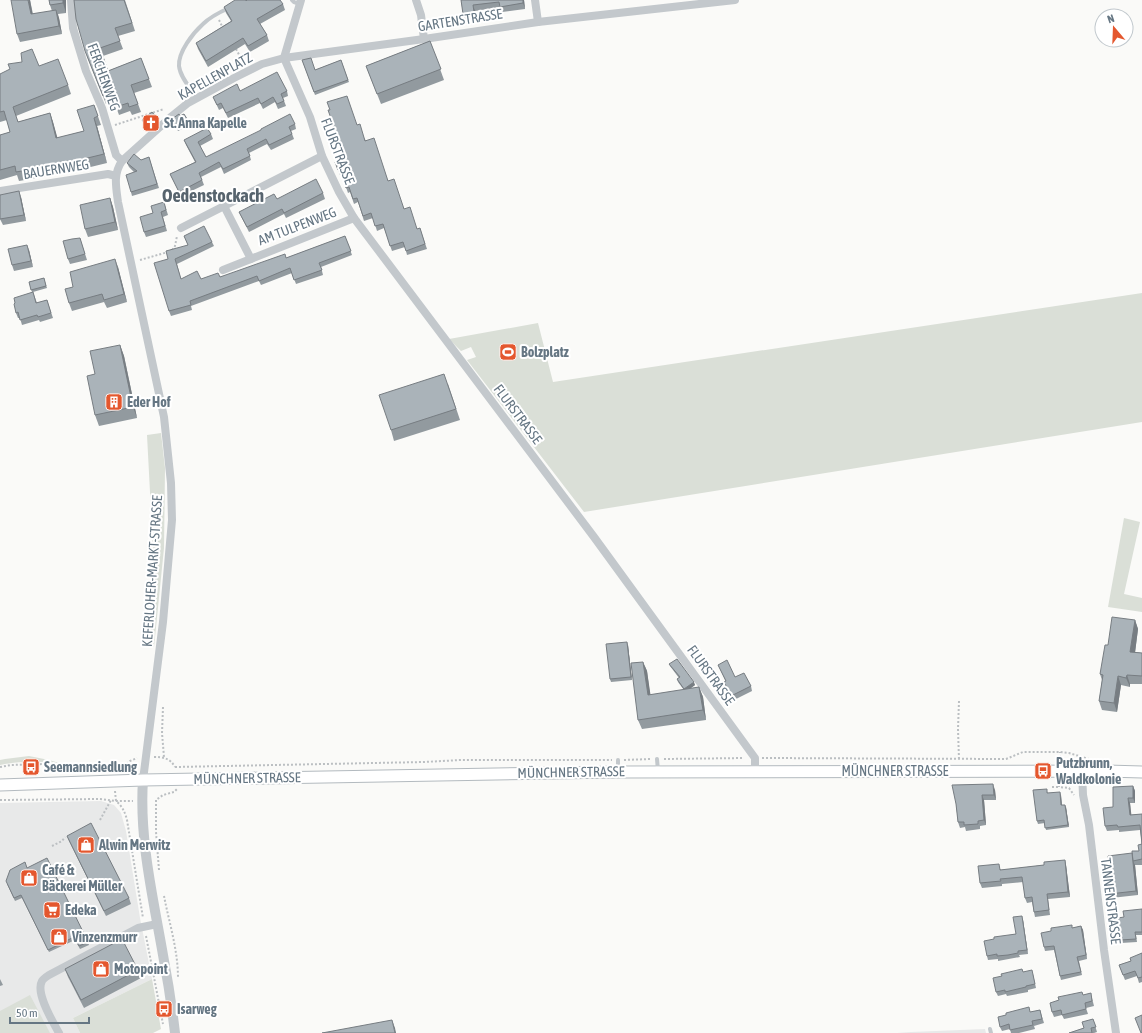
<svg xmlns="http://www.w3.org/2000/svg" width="1142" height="1033" viewBox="0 0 1142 1033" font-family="'Asap Condensed',sans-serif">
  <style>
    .built { fill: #e8e9e9 }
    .green { fill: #dadfd7 }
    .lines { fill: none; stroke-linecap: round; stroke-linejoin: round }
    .secondary-casing { stroke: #b3babf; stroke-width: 13 }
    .path { stroke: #bbbfc2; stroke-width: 2; stroke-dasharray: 2 2; stroke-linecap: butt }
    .service { stroke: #c3c8cc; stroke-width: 4 }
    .minor { stroke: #c3c8cc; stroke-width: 8 }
    .tertiary { stroke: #c3c8cc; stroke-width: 10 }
    .secondary { stroke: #fff; stroke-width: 11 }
    .wall { fill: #929a9f }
    .shaded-wall { fill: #777d82 }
    .building { fill: #aab3b9; stroke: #777d82 }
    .labels { text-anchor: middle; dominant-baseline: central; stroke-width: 4; stroke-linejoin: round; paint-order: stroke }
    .street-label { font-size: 14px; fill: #657683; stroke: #fff }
    .poi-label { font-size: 14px; font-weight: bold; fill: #657683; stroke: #fff; text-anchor: start }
    .district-label { font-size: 18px; font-weight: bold; fill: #57646e; stroke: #fff }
  </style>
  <rect width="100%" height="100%" fill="#fafaf8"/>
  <g class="built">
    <polygon points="101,801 114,805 121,813 126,831 140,918 152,979 73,1018 80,1033 0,1033 0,803"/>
    <polygon points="985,1029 986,1033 897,1033 911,1032"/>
  </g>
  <g class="green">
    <polygon points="1142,293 1142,422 584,512 467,360 476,357 471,347 461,351 449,339 538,323 553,382"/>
    <polygon points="161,433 165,468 164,548 154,647 148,646 153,549 147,435"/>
    <polygon points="1124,518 1140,522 1124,594 1142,598 1142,612 1108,607"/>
    <path d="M29 756 49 760 66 765C59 765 52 764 44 762 32 761 12 762 0 765V760L5 759Z"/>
    <polygon points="152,979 161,1029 153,1033 80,1033 73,1018"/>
    <polygon points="30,995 50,1033 0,1033 0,1011"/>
  </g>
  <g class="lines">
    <defs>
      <polyline id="secondary" points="0,785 143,780 618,772 1107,771 1142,772"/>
    </defs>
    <use href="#secondary" class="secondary-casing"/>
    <g class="path">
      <polyline points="219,20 223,28"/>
      <polyline points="236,49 244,64"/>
      <polyline points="115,125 164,109"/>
      <polyline points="172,250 175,246 177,236"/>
      <polyline points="140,260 168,252"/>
      <polyline points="959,701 958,729 959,760"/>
      <polyline points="163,707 162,733 164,757"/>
      <path d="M154 757C163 757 170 758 175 767"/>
      <polyline points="762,758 1006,759 1023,752 1060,752 1069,753 1092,760"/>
      <polyline points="664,759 744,758"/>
      <polyline points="624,760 650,759"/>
      <polyline points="1060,761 1060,752"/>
      <polyline points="0,767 11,765 44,764 64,768 83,769 115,768 125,765 130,761 137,758"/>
      <polyline points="175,767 424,762 461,760 612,760"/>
      <polyline points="1059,781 1059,787 1069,788 1074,795"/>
      <polyline points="1052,787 1059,787"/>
      <path d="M115 791 116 801C122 806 125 812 127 820L143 918"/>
      <polyline points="0,800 100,799 116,801 133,801"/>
      <polyline points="100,820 111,800"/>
      <polyline points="52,846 62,841 65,837"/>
      <polyline points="159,870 156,832 156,800 163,795 174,792 177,789"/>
      <path d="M164 896C169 922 178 950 178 978"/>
      <polyline points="146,936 163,1024"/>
    </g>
    <g class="service">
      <polyline points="292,0 294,2 300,4"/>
      <path d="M197 98C191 89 180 77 179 66 178 52 193 33 203 24 210 17 220 12 229 8"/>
      <polyline points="657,759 658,771"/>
      <polyline points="618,760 618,772"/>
      <polyline points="990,1029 991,1033"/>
    </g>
    <g class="minor">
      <polyline points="71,0 73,28 86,71 102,108 116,155 122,161"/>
      <polyline points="416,0 421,15 424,39"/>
      <polyline points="535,0 538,22"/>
      <polyline points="284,58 310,117 322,156 339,192 354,218 594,537 755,758 755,771"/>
      <polyline points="284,58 301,0"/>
      <polyline points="0,191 108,174 116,176"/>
      <polyline points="224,206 251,259"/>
      <polyline points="181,228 322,156"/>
      <polyline points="223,270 354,218"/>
      <polyline points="1082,771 1083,795 1089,825 1104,950 1116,1033"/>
      <path d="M143 780 163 622 172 520 171 483 164 417 118 202C116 187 113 174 122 161L172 116 188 103 234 78 262 64 284 58 424 39 538 22 735 0"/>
      <path d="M59 1033C53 1022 35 993 42 981 43 979 46 977 49 975L138 928 157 924"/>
    </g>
    <path class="tertiary" d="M143 780C139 839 153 897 163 955 168 981 172 1007 175 1033"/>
    <use href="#secondary" class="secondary"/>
  </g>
  <g class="wall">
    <polygon points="30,0 33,14 52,11 50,5 49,0 66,0 66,13 58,14 59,18 62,34 20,42 17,34"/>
    <polygon points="74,0 125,0 135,31 118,36 123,49 103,56 108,71 141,58 152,87 134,93 141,112 132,115 130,111 119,115 114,101 106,104 88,59"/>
    <polygon points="461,0 524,0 525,9 502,12 500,7 475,11 476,18 465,19 463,14"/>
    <polygon points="246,1 283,4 285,10 260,24 267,35 269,41 250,52 245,44 208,67 198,49 196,43 231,21 226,13 224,7"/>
    <polygon points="430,41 444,80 381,104 366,66"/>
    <polygon points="302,60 315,70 341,60 349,82 315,95"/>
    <polygon points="39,66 68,85 71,94 16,116 18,122 50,113 53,122 57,138 84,131 94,105 101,125 97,126 107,163 66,173 19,181 17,175 0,180 0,135 10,132 7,120 0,122 0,74"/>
    <polygon points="240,91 287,91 288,96 283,98 286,106 278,109 275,102 263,109 260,103 228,118 223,108 219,110 213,97"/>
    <polygon points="180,116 189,122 190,125 178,131 172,119"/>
    <polygon points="157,118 158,121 149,130 144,124 142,120"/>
    <polygon points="295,124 296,129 291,131 294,139 271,150 267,144 249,153 251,160 224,174 221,167 201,177 204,185 181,196 170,174 195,162 186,145 184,140 211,134 213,139 200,146 206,157"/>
    <polygon points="357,125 404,209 417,229 420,228 427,249 407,255 405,247 392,251 384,228 377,231 373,218 364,221 358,202 354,204 350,192 348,193 342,175 340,175 335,162 343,160 342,149"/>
    <polygon points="149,157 159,188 132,196 131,192 134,172 129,167 127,163 141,160"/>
    <polygon points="323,193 325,199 286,218 284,214 249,232 239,212 277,199"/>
    <polygon points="21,197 26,221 3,225 0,219"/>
    <polygon points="110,198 113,207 118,230 88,237 85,229"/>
    <polygon points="164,202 168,215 163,217 167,231 146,237 144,232 153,213"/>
    <polygon points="184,236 212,242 214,246 177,264 181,279 201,279 220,277 286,258 345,236 352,255 321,267 323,275 296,284 292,273 261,285 259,281 191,306 192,310 171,316 169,311 168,259 188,245"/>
    <polygon points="80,238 87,260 70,264 68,259"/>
    <polygon points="29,250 33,267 14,271 12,265"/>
    <polygon points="118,267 127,302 107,308 104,302 72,311 69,303 73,287"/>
    <polygon points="44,278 47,288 33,292 37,303 47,300 53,318 40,322 39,320 22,325 20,318 18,318 16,313 15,303 32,292 29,282"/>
    <polygon points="120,345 124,356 137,418 99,426 95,415 95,374"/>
    <polygon points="448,384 460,420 394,441 391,430"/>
    <polygon points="1135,620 1138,629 1135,652 1142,653 1142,684 1130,684 1130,687 1121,685 1117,712 1102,710 1099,701 1102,680 1100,674 1108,645"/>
    <polygon points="628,645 632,680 611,682 610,679"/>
    <polygon points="643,662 647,671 650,695 684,690 678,682 677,679 679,678 670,666 669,664 695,685 690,689 699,687 703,697 706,720 642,729 638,720"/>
    <polygon points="718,665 735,677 751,686 752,691 732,701 726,687 724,682 726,682"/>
    <polygon points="1133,786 1135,791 1135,803 1130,803 1131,815 1142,814 1142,865 1135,865 1138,895 1111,898 1109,894 1110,873 1132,853 1139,851 1142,844 1140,830 1119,832 1119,830 1107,831 1105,826 1113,807"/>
    <polygon points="995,790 996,800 984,800 986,825 980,826 980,829 966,831 965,827 960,828 958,822 956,804"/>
    <polygon points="1048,791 1048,793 1061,795 1062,805 1066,807 1069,827 1046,830 1045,823 1038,824 1037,821"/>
    <polygon points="67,836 129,898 131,904 106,916 69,841"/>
    <polygon points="1065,860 1066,865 1070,897 1048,899 1050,915 1035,917 1032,902 1027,903 1025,898 1023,882 1002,884 1002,886 982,888 980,883 1001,869 1001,870 1044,865"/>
    <polygon points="27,868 88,942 89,945 80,949 75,940 49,952 22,898 15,901 7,884"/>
    <polygon points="1142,909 1142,935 1136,935 1137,942 1121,943 1120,940 1124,917"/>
    <polygon points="1023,920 1028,954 1019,955 1020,957 998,961 998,959 988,960 987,956 994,939 1016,934"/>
    <polygon points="1081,926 1083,930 1087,959 1079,961 1082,975 1061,980 1060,976 1054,950 1045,951 1044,947 1073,928"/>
    <polygon points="1142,953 1142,982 1139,983 1137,976 1125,980 1119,965 1131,961"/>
    <polygon points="65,969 138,970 141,978 84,1008 68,977"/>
    <polygon points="1023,972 1033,974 1036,988 1028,990 1028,992 1007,996 1006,994 998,996 996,992"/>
    <polygon points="0,979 3,985 0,986"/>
    <polygon points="1083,995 1092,998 1094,1006 1086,1008 1088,1014 1064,1019 1062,1015 1054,1017 1052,1012"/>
    <polygon points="1040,1010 1044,1023 1034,1026 1035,1029 1019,1033 1011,1033 1010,1029 1002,1031 1000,1027 1031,1012"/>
    <polygon points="1093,1019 1097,1032 1094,1033 1069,1033 1084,1028"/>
  </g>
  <g class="shaded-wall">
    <polygon points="28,0 30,0 34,23 31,14"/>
    <polygon points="63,0 66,0 66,13 63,3"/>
    <polygon points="523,0 524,0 525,9 523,3"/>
    <polygon points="473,5 475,11 476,18 474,12"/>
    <polygon points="56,10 59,18 62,34 59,26"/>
    <polygon points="50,113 53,122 60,147 56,138"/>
    <polygon points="94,118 97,126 107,163 104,154"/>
    <polygon points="157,118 158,121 149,130 147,126"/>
    <polygon points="19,191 21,197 26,221 24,215"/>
    <polygon points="110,198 113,207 118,230 115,222"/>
    <polygon points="27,245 29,250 33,267 31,261"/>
    <polygon points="115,259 118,267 127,302 124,294"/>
    <polygon points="120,345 124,356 137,418 133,407"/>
    <polygon points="1135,620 1138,629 1134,661 1130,652"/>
    <polygon points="627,642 628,645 632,680 631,677"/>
    <polygon points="643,662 647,671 652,705 648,695"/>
    <polygon points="1127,675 1130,684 1130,687 1126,678"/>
    <polygon points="1118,676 1121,685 1117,712 1114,703"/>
    <polygon points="694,682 695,685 685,692 684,689"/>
    <polygon points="699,687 703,697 706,720 703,710"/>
    <polygon points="993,784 995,790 996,800 994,795"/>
    <polygon points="1133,786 1135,791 1135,803 1133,798"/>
    <polygon points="1060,792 1061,795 1062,808 1061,805"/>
    <polygon points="982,795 984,800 986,825 984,820"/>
    <polygon points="1128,798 1130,803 1132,820 1130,815"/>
    <polygon points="1065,805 1066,807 1069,827 1068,825"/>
    <polygon points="1065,860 1066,865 1070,897 1068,892"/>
    <polygon points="1133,861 1135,865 1138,895 1136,891"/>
    <polygon points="1022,916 1023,920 1028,954 1027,950"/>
    <polygon points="1081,926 1083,930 1087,959 1086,955"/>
    <polygon points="392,1020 395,1028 396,1033 395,1033"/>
  </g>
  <g class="building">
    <polygon points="11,0 28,0 31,14 56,10 59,26 17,34"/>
    <polygon points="49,0 63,0 63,3 50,5"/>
    <polygon points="74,0 124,0 132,23 115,28 120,41 100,48 108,71 141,58 149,79 131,85 138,104 129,107 128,103 116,107 111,93 103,96 85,51 76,19"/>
    <polygon points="235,0 246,0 246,1 247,0 280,0 283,4 257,19 267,35 248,46 243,38 206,61 196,43 232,21 224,7"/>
    <polygon points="461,0 523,0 523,3 500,7 499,2 473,5 474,12 463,14"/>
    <polygon points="430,41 441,69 377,94 366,66"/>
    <polygon points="32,49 39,66 58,59 68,85 13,107 18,122 50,113 56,138 84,131 77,110 94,105 98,116 94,118 104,154 63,164 16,172 15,166 0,170 0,135 10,132 4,111 0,112 0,74 10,69 8,64 22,62 21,53"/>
    <polygon points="311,58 315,70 341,60 348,80 314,92 302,60"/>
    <polygon points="277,72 287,91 281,94 284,101 277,104 273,97 261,104 258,98 226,113 221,103 217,105 213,97 237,84 240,91"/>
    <polygon points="347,96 357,125 360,124 365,141 374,138 388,181 394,179 404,209 410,207 417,229 420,228 425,244 406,251 403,242 390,246 383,224 375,226 371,213 363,216 357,198 353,199 349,187 346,188 340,170 338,170 335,162 343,160 340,149 342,149 328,110 330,110 327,102"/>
    <polygon points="152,112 157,118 147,126 142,120"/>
    <polygon points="179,114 180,116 184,114 189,122 177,129 172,119"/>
    <polygon points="290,114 295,124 289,127 292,134 269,145 266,139 247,149 250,156 223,169 219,162 199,173 202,180 179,192 170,174 196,162 184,140 207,128 211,134 198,142 206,157 261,130 261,129"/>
    <polygon points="134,154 141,160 149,157 157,184 131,192 126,175 137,171 127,163"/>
    <polygon points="316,179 323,193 284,213 282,209 247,227 239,212 274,194 277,199"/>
    <polygon points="19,191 24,215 0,219 0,195"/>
    <polygon points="110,198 115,222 85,229 80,205"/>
    <polygon points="164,202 166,210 161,212 165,226 144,232 140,217 153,213 151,206"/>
    <polygon points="204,226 212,242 175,259 181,279 197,271 201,279 218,273 220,277 285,254 286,258 345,236 351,251 319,263 322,270 294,280 290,268 259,281 257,276 190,301 191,305 169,311 154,263 168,259 166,251 188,245 184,236"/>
    <polygon points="80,238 85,254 68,259 63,241 72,239"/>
    <polygon points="27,245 31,261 12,265 8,249"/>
    <polygon points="115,259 124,294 104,300 102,294 69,303 65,289 73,287 70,272"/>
    <polygon points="44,278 46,286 31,290 29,282"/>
    <polygon points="33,292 36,303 47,300 51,313 38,317 37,315 20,320 18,312 16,313 14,304 15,303 14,298"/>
    <polygon points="120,345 133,407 95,415 87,376 95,374 90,351"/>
    <polygon points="444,374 456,409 391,430 379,395"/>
    <polygon points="1112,617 1135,620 1130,652 1142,653 1142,676 1127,675 1126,678 1118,676 1114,703 1099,701 1103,675 1100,674 1105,645 1108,645"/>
    <polygon points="627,642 631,677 610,679 606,644"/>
    <polygon points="677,659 694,682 684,689 677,679 680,677 669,664"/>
    <polygon points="727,660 735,677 744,673 751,686 731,696 724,682 726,681 718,665"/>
    <polygon points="643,662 648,695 699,687 703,710 638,720 631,663"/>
    <polygon points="993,784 994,795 982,795 984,820 978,821 978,824 964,825 964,822 958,822 956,804 952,785"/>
    <polygon points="1133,786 1133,798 1128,798 1130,815 1142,814 1142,859 1133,861 1132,851 1139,851 1138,845 1142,844 1140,825 1118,827 1117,825 1105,826 1103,808 1113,807 1113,787"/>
    <polygon points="1047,789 1047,793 1060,792 1061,805 1065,805 1068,825 1045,828 1044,820 1037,821 1033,790"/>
    <polygon points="91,823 129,898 104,911 67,836"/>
    <polygon points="1132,853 1136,891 1109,894 1107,874 1110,873 1108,856"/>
    <polygon points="47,858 88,942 79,946 74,937 48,950 21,895 14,898 6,881 10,870 25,862 27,868"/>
    <polygon points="1065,860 1068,892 1047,894 1049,910 1034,912 1032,897 1025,898 1022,877 1000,879 1001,881 980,883 978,866 999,864 1000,870 1044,865 1044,862"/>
    <polygon points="1142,909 1142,932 1135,932 1136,939 1120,940 1118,918 1124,917 1123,911"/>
    <polygon points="1022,916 1027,950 1018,951 1018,953 1008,955 997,956 997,954 987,956 984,941 994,939 994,937 1016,934 1013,917"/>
    <polygon points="1072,925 1072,928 1081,926 1086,955 1077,957 1081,972 1060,976 1054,946 1044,947 1041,933 1051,931 1051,928"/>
    <polygon points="122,939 138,970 81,1000 65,969"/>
    <polygon points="1142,953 1142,977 1138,978 1135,971 1123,975 1119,965 1131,961 1130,958"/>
    <polygon points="1022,969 1023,972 1032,970 1035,984 1026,986 1026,987 1005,992 1005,990 996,992 993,978 1002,976 1001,974"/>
    <polygon points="1082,992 1083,995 1091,993 1092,1001 1085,1003 1086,1009 1062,1015 1061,1010 1052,1012 1050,1003 1059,1000 1058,997"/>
    <polygon points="1029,1007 1030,1012 1040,1010 1042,1019 1032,1021 1033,1025 1010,1030 1009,1024 1000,1027 998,1017 1006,1015 1006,1013"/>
    <polygon points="1142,1015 1142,1033 1141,1033 1135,1018"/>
    <polygon points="1093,1019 1096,1027 1091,1028 1092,1033 1069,1033 1084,1028 1082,1022"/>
    <polygon points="392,1020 395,1033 322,1033"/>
  </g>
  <defs>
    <symbol id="church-square" viewBox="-11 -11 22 22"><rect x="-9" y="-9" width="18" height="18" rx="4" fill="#e4572e" stroke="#fff"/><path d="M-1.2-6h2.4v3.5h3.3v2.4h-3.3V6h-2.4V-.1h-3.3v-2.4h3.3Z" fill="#fff"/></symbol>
    <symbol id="stadium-square" viewBox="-11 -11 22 22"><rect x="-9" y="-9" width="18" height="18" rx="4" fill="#e4572e" stroke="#fff"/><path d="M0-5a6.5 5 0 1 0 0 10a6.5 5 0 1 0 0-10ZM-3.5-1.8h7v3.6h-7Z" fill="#fff"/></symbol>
    <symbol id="building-square" viewBox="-11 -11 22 22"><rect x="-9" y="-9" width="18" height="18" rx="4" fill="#e4572e" stroke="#fff"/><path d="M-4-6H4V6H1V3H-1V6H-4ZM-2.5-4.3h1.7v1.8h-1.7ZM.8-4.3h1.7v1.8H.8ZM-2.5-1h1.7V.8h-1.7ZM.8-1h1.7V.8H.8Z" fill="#fff"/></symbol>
    <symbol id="bus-square" viewBox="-11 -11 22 22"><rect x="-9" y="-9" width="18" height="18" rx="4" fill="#e4572e" stroke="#fff"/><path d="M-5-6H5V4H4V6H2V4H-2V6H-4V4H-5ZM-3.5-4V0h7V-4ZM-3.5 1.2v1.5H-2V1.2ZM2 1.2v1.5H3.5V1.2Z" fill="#fff"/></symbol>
    <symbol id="shop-square" viewBox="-11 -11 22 22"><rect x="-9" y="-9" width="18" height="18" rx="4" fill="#e4572e" stroke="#fff"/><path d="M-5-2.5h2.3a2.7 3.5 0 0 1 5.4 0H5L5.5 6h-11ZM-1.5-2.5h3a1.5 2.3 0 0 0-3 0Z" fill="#fff"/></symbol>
    <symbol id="supermarket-square" viewBox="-11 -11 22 22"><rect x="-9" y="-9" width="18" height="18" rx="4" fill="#e4572e" stroke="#fff"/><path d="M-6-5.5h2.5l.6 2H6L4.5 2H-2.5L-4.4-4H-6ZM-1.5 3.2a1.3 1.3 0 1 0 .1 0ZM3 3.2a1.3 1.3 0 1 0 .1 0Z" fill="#fff"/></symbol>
  </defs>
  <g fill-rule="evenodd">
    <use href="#church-square" x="141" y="113" width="20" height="20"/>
    <use href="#stadium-square" x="498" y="342" width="20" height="20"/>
    <use href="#building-square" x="104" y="392" width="20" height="20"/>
    <use href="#bus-square" x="21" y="757" width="20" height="20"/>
    <use href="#bus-square" x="1033" y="761" width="20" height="20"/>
    <use href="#shop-square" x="76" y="835" width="20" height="20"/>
    <use href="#shop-square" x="19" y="868" width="20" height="20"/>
    <use href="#supermarket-square" x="42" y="900" width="20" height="20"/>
    <use href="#shop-square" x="49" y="927" width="20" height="20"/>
    <use href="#shop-square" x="91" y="959" width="20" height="20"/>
    <use href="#bus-square" x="154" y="999" width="20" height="20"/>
  </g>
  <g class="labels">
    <g class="street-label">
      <text transform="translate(460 20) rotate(-9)">GARTENSTRASSE</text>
      <text transform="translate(215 76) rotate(-29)">KAPELLENPLATZ</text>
      <text transform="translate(104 77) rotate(70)">FERCHENWEG</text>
      <text transform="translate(338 151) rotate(69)">FLURSTRASSE</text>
      <text transform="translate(56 169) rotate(-9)">BAUERNWEG</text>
      <text transform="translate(297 226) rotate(-21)">AM TULPENWEG</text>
      <text transform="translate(518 414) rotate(53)">FLURSTRASSE</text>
      <text transform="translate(152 571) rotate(-86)">KEFERLOHER-MARKT-STRASSE</text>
      <text transform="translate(711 675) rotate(54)">FLURSTRASSE</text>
      <text x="895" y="771">MÜNCHNER STRASSE</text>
      <text transform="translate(571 772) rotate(-1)">MÜNCHNER STRASSE</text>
      <text transform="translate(247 778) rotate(-1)">MÜNCHNER STRASSE</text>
      <text transform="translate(1111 901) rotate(83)">TANNENSTRASSE</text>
    </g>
    <g class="poi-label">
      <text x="164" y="123">St. Anna Kapelle</text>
      <text x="521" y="352">Bolzplatz</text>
      <text x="127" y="402">Eder Hof</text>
      <text x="1056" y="763">Putzbrunn,<tspan x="1056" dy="16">Waldkolonie</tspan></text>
      <text x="44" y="767">Seemannsiedlung</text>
      <text x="99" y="845">Alwin Merwitz</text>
      <text x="42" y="870">Café &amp;<tspan x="42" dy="16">Bäckerei Müller</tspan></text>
      <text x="65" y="910">Edeka</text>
      <text x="72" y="937">Vinzenzmurr</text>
      <text x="114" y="969">Motopoint</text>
      <text x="177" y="1009">Isarweg</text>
    </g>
    <g class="district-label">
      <text x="213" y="195">Oedenstockach</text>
    </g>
  </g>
  <g transform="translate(1114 28) rotate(341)"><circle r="19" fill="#ffffff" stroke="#c1c8cd"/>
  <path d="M0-3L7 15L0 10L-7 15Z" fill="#e4572e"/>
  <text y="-6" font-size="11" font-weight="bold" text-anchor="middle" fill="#657683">N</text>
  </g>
  <path d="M10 1017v6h79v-6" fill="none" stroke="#657683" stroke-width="2"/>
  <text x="16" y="1017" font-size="12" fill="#657683" stroke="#ffffff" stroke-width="3" paint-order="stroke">50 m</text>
</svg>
